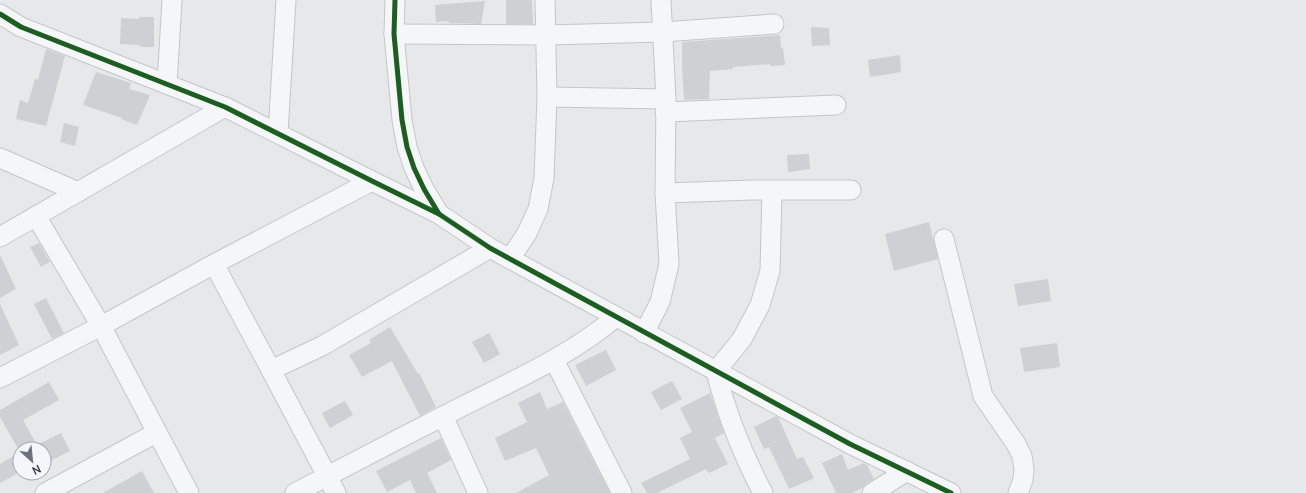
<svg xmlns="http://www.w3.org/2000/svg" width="1306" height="493" viewBox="0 0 1306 493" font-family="Manrope,sans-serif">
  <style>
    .building { fill: #ced0d3 }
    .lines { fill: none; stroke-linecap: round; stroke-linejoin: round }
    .street-casing { stroke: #c4c6c8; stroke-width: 21 }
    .street { stroke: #f5f6f7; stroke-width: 19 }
    .cycleway-casing { stroke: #f4f6f9; stroke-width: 8 }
    .cycleway { stroke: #1b5e20; stroke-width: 5 }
  </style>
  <rect width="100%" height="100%" fill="#e6e8ea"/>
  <g class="building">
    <polygon points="506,0 532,0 533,24 506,24"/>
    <polygon points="485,1 481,24 449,23 449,21 436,22 435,5"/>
    <polygon points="139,17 154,17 154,47 140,47 140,45 120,44 121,18 139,19"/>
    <polygon points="811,27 829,28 830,45 812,46"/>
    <polygon points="780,35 781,48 783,48 785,65 770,66 770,64 733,67 733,69 710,71 709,99 684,100 682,68 682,42"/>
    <polygon points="46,49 65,56 46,126 16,119 20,100 28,103 35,79 38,80"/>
    <polygon points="900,55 901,72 870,77 868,60"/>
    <polygon points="96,72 131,83 129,89 150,95 137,125 121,119 122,118 83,105"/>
    <polygon points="64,123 79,127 75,146 60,142"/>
    <polygon points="809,154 810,169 788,172 787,155"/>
    <polygon points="929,222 938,259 894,271 885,234"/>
    <polygon points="39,243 50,262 41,267 30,247"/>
    <polygon points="0,255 16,289 0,298"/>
    <polygon points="1048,279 1051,301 1018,306 1014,284"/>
    <polygon points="46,298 64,333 52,339 34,304"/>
    <polygon points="0,304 19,345 0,355"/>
    <polygon points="390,327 418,374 419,373 436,407 420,416 392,361 362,377 349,355 371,343 369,340"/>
    <polygon points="489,333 500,354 484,363 472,342"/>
    <polygon points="1057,343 1060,367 1024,372 1020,348"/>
    <polygon points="606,350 616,370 586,386 575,365"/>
    <polygon points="672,381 682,399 661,410 651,392"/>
    <polygon points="49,382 59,400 23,420 37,445 61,433 70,451 44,464 44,449 20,449 20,472 0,483 0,464 20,452 0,417 0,410"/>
    <polygon points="540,392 547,409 563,402 610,493 516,493 549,475 536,448 505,461 495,438 527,422 518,403"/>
    <polygon points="710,393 724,433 715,438 728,464 709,473 706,469 657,493 647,493 641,483 690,459 680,438 692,432 680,408"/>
    <polygon points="345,401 353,415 330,428 322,413"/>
    <polygon points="776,416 778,417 797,459 803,457 814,478 789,489 769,447 764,449 754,427"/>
    <polygon points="441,438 451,460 427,473 437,493 416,493 410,480 387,492 376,471"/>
    <polygon points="842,454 848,470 864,463 867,465 874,479 866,484 862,488 852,493 836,493 822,463"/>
    <polygon points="142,471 154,493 103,493"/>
  </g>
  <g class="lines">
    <defs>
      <g id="street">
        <polyline points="395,0 394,34 402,120 407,147 414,168 424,189 439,214 490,248 850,444 951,493"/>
        <polyline points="0,14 21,27 225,107 372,181 439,214"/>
        <polyline points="394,34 546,35 663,32 774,24"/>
        <polyline points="167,84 172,0"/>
        <polyline points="547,97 666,99"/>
        <polyline points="665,112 836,105"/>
        <polyline points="278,133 286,0"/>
        <polyline points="0,158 78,192"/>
        <polyline points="665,193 753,190 851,190"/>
        <polyline points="36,216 101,326 189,493"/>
        <polyline points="0,237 225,107"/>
        <polyline points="944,239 983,396 1016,444 1022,456 1024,469 1023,480 1018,493"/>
        <polyline points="510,259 527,233 538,209 544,178 547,97 545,0"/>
        <polyline points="214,264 271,370"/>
        <polyline points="644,333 660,302 669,264 665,193 666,99 661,0"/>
        <polyline points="554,360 622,493"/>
        <polyline points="0,378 101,326 214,264 372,181"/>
        <polyline points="443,416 478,493"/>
        <polyline points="45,493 156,433"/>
        <path d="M295 493C352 463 408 434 465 405 517 379 571 355 616 317"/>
        <polyline points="336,493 271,370 322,346 490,248"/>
        <path d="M763 493C743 455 726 413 716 371L742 339 760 305 770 271 772 191"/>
        <polyline points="872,493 907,471"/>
      </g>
    </defs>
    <use href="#street" class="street-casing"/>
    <use href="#street" class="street"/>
    <defs>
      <g id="cycleway">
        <polyline points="395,0 394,34 402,120 407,147 414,168 424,189 439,214 490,248 850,444 951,493"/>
        <polyline points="0,14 21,27 225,107 372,181 439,214"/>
      </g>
    </defs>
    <use href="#cycleway" class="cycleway-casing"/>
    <use href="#cycleway" class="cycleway"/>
  </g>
  <g transform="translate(32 461) rotate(153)"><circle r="19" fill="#f4f6f9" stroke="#a4a8b1"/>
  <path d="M0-3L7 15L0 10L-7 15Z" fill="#6c737f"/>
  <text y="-6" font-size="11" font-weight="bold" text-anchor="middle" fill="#2b3445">N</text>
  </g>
</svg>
